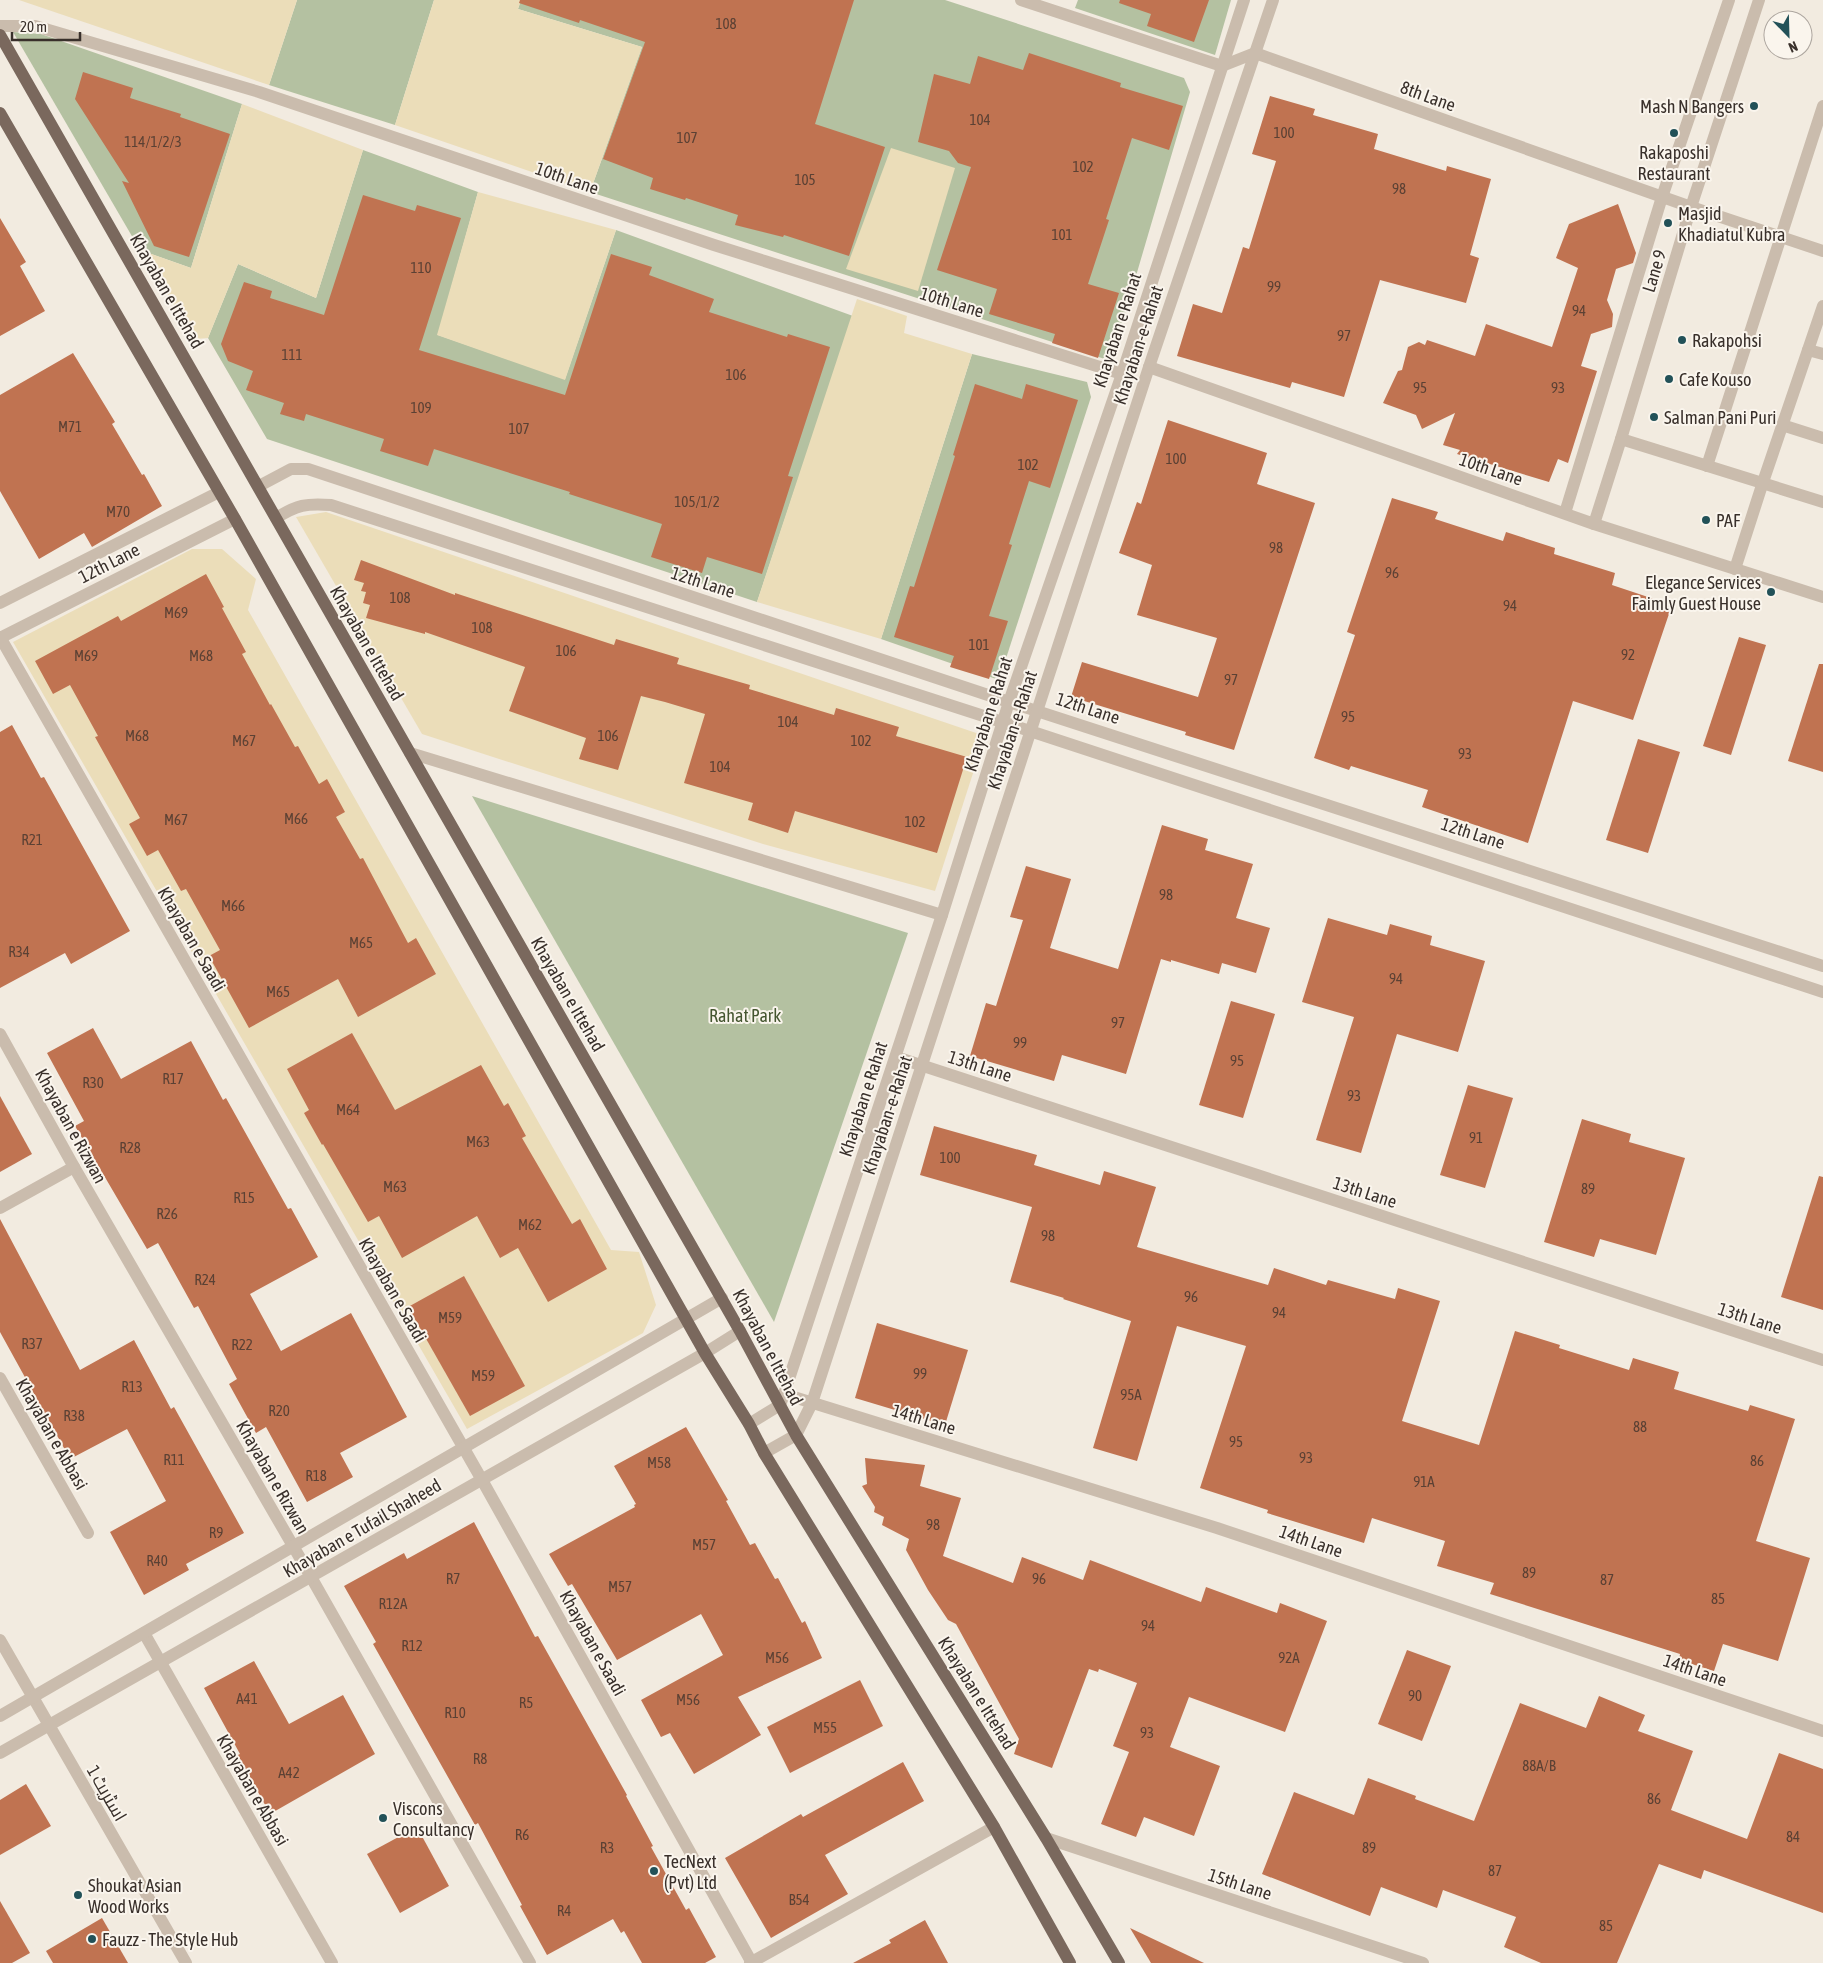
<svg xmlns="http://www.w3.org/2000/svg" width="1823" height="1963" viewBox="0 0 1823 1963" font-family="'Asap Condensed',Cairo,sans-serif">
  <style>
    .green { fill: #b4c1a1 }
    .sand { fill: #ebddb9 }
    .building { fill: #c07351 }
    .lines { fill: none; stroke-linecap: round; stroke-linejoin: round }
    .minor { stroke: #cabcad; stroke-width: 12 }
    .major { stroke: #7a685d; stroke-width: 12 }
    .poi-dot { fill: #225158; stroke: #faf5ed; stroke-width: 2 }
    .labels { text-anchor: middle; dominant-baseline: central; stroke-width: 4; stroke-linejoin: round; paint-order: stroke }
    .number-label { font-size: 15px; fill: #5b4134 }
    .street-label { font-size: 18px; fill: #39302b; stroke: #faf5ed }
    .poi-label { font-size: 18px; fill: #39302b; stroke: #faf5ed; text-anchor: start }
    .park-label { font-size: 18px; fill: #455630; stroke: #faf5ed }
  </style>
  <rect width="100%" height="100%" fill="#f2ebe0"/>
  <g class="green">
    <polygon points="297,0 434,0 395,125 269,85"/>
    <polygon points="521,0 945,0 1184,78 1190,92 1111,361 590,192 642,47 518,9"/>
    <polygon points="1078,0 1231,0 1215,55 1075,8"/>
    <polygon points="13,32 41,34 242,104 191,268 140,250"/>
    <polygon points="363,150 478,192 438,335 565,379 616,230 853,316 757,602 267,439 208,338 238,264 316,298"/>
    <polygon points="972,354 1087,382 1091,397 999,680 881,639"/>
    <polygon points="472,796 908,933 774,1322"/>
  </g>
  <g class="sand">
    <polygon points="19,0 297,0 269,85"/>
    <polygon points="434,0 521,0 518,9 642,47 590,192 395,125"/>
    <polygon points="242,104 363,150 316,298 238,264 208,338 195,339 140,250 191,268"/>
    <polygon points="891,148 955,168 918,291 846,269"/>
    <polygon points="478,192 616,230 565,380 437,335"/>
    <polygon points="857,299 907,316 904,333 972,354 881,639 757,602"/>
    <polygon points="326,512 985,736 935,891 763,844 422,734 296,517"/>
    <polygon points="192,549 222,549 256,579 248,610 611,1250 639,1252 656,1305 643,1333 467,1429 13,642"/>
  </g>
  <g class="building">
    <polygon points="520,0 854,0 815,124 885,147 849,256 784,235 783,237 735,225 738,215 686,198 685,200 650,189 653,178 603,159 645,42 580,20 579,23 519,3"/>
    <polygon points="1120,0 1209,0 1194,42 1147,26 1151,14 1119,3"/>
    <polygon points="1029,53 1121,83 1120,87 1183,106 1169,150 1132,138 1106,219 1109,220 1088,284 1119,293 1098,358 1052,343 1055,334 989,314 997,289 937,270 971,167 958,163 949,151 918,142 934,74 970,84 978,56 1023,70"/>
    <polygon points="83,72 133,88 130,98 181,114 180,117 230,134 189,257 154,246 122,181 129,183 75,99"/>
    <polygon points="1270,96 1315,109 1313,115 1378,134 1374,149 1446,171 1447,166 1491,179 1470,255 1479,258 1466,303 1380,280 1344,397 1292,382 1290,388 1177,356 1193,304 1222,313 1243,247 1249,249 1276,161 1252,154"/>
    <polygon points="363,195 415,211 417,205 461,218 419,350 565,395 611,254 652,267 649,275 714,299 709,312 787,337 788,334 830,347 788,476 793,477 762,574 707,557 702,573 651,557 662,524 569,494 570,492 434,449 428,466 380,451 384,439 306,414 304,421 280,414 284,403 246,390 253,371 228,361 221,344 244,282 272,291 270,298 324,315"/>
    <polygon points="1618,204 1636,253 1633,263 1616,269 1607,300 1613,314 1612,327 1591,334 1581,366 1597,371 1568,463 1558,459 1549,482 1457,454 1460,450 1443,445 1455,413 1422,429 1416,415 1383,403 1398,371 1402,370 1408,347 1419,342 1425,345 1427,340 1475,356 1486,324 1552,347 1578,268 1556,258 1569,224"/>
    <polygon points="0,218 26,262 20,266 45,311 0,336"/>
    <polygon points="73,353 115,422 112,424 142,475 144,474 162,506 92,547 84,533 39,559 0,491 0,395"/>
    <polygon points="975,384 1022,399 1026,384 1078,400 1050,488 1029,481 1009,544 1012,545 989,616 1008,621 989,679 950,667 954,656 894,637 910,586 914,587 955,456 953,455"/>
    <polygon points="1168,420 1267,453 1257,484 1315,503 1234,750 1185,735 1186,732 1071,697 1082,662 1198,697 1217,638 1137,615 1152,565 1119,553 1137,502 1141,504"/>
    <polygon points="1392,498 1438,512 1435,519 1503,541 1506,532 1555,548 1554,554 1615,573 1612,585 1672,605 1633,720 1573,701 1528,843 1422,807 1428,790 1351,766 1349,770 1314,758 1355,635 1347,632"/>
    <polygon points="361,560 455,595 455,593 614,645 616,639 679,658 677,664 750,685 749,689 834,715 836,708 899,727 896,736 967,757 937,853 795,811 788,833 748,820 753,803 684,783 705,714 665,702 641,696 618,770 579,759 586,738 509,711 525,667 425,632 425,634 366,618 370,605 363,603 366,592 361,591 364,583 354,580"/>
    <polygon points="206,574 224,607 222,608 246,652 242,654 270,705 271,704 295,747 298,746 319,784 327,779 345,812 336,817 360,859 363,858 408,943 416,938 436,974 358,1017 338,979 249,1028 209,956 220,950 186,889 181,891 158,850 147,856 129,824 140,818 95,737 98,736 70,685 53,694 35,661 118,616 121,621"/>
    <polygon points="1739,637 1766,645 1731,755 1703,746"/>
    <polygon points="1819,664 1823,664 1823,772 1788,761"/>
    <polygon points="12,725 41,778 44,777 130,931 71,964 65,953 0,988 0,732"/>
    <polygon points="1638,739 1680,752 1648,853 1606,840"/>
    <polygon points="1162,825 1208,839 1205,850 1253,864 1236,918 1270,928 1256,973 1222,963 1219,974 1171,960 1171,962 1161,959 1126,1074 1062,1055 1054,1081 970,1056 986,1003 996,1006 1023,920 1010,917 1026,866 1071,879 1050,948 1118,969"/>
    <polygon points="1328,918 1387,935 1390,924 1432,936 1430,945 1485,961 1458,1052 1397,1034 1361,1153 1316,1140 1354,1017 1302,1002"/>
    <polygon points="1231,1001 1275,1014 1243,1118 1199,1105"/>
    <polygon points="93,1028 121,1079 191,1041 223,1100 226,1098 288,1209 291,1208 318,1257 250,1294 281,1351 351,1313 407,1417 340,1453 353,1477 307,1502 266,1427 256,1433 229,1384 237,1379 198,1306 194,1308 158,1243 147,1249 75,1126 84,1121 47,1053"/>
    <polygon points="352,1033 395,1110 481,1065 504,1106 508,1103 526,1136 522,1138 572,1224 580,1219 607,1269 548,1302 518,1248 500,1258 477,1216 402,1258 379,1216 368,1222 323,1144 322,1145 304,1113 309,1110 287,1069"/>
    <polygon points="1468,1085 1513,1098 1485,1188 1440,1175"/>
    <polygon points="0,1096 32,1154 0,1172"/>
    <polygon points="1582,1119 1631,1134 1629,1142 1685,1158 1656,1255 1600,1239 1594,1257 1544,1242"/>
    <polygon points="934,1126 1037,1155 1034,1165 1100,1185 1104,1171 1156,1187 1137,1247 1268,1285 1274,1268 1326,1285 1328,1280 1395,1299 1398,1288 1440,1301 1402,1421 1479,1445 1515,1331 1560,1345 1559,1348 1629,1370 1633,1358 1679,1372 1674,1389 1748,1411 1750,1405 1795,1419 1756,1541 1810,1558 1778,1661 1723,1644 1714,1671 1679,1660 1680,1654 1490,1594 1494,1583 1437,1566 1445,1541 1372,1518 1364,1543 1267,1513 1268,1510 1200,1488 1246,1346 1177,1326 1137,1461 1093,1448 1131,1321 1063,1299 1064,1298 1010,1282 1032,1207 920,1175"/>
    <polygon points="1819,1176 1823,1177 1823,1310 1781,1297"/>
    <polygon points="0,1219 80,1370 134,1340 171,1409 174,1407 244,1533 186,1564 189,1570 144,1595 110,1532 166,1501 127,1429 70,1459 0,1332"/>
    <polygon points="464,1276 525,1386 470,1416 408,1307"/>
    <polygon points="877,1323 968,1350 945,1425 855,1398"/>
    <polygon points="686,1427 728,1500 726,1501 750,1545 755,1543 775,1579 778,1578 802,1623 805,1621 822,1658 738,1697 761,1735 694,1774 670,1733 661,1737 641,1700 723,1655 701,1614 617,1660 572,1584 568,1586 549,1554 635,1507 634,1505 636,1504 614,1466"/>
    <polygon points="865,1458 925,1465 920,1486 961,1498 943,1556 1013,1583 1022,1557 1083,1580 1090,1560 1201,1602 1206,1587 1277,1613 1280,1603 1327,1621 1285,1732 1189,1697 1170,1747 1220,1766 1194,1836 1144,1817 1136,1837 1101,1824 1129,1752 1113,1746 1137,1683 1099,1669 1098,1672 1089,1669 1052,1768 1014,1754 1019,1739 956,1624 948,1620 928,1590 906,1550 909,1539 882,1525 884,1517 874,1512 875,1507 862,1486 867,1484"/>
    <polygon points="474,1522 535,1637 538,1636 627,1795 626,1796 653,1846 651,1847 686,1910 689,1908 716,1957 705,1963 642,1963 624,1931 621,1933 613,1919 547,1955 520,1906 522,1905 478,1823 475,1825 373,1644 376,1642 344,1586 404,1553 407,1559"/>
    <polygon points="1407,1650 1451,1666 1422,1741 1378,1724"/>
    <polygon points="254,1661 289,1724 343,1695 375,1754 270,1814 238,1755 240,1754 204,1688"/>
    <polygon points="860,1680 883,1726 790,1773 767,1727"/>
    <polygon points="1599,1696 1645,1715 1638,1731 1693,1751 1671,1810 1747,1839 1779,1753 1823,1769 1823,1913 1704,1870 1701,1879 1659,1864 1617,1963 1541,1963 1504,1947 1516,1917 1443,1890 1437,1908 1381,1887 1370,1916 1262,1874 1294,1792 1354,1815 1368,1778 1416,1796 1415,1799 1474,1821 1520,1703 1586,1728"/>
    <polygon points="903,1762 924,1801 825,1855 848,1894 771,1938 725,1858 801,1814 803,1817"/>
    <polygon points="26,1784 51,1826 0,1855 0,1800"/>
    <polygon points="417,1827 449,1886 400,1913 367,1854"/>
    <polygon points="0,1901 30,1953 12,1963 0,1963"/>
    <polygon points="102,1918 128,1963 53,1963 46,1951"/>
    <polygon points="925,1920 948,1963 853,1963 891,1943 889,1940"/>
    <polygon points="1130,1928 1204,1963 1151,1963"/>
  </g>
  <g class="lines">
    <g class="minor">
      <polyline points="1021,0 1222,66 1255,53 1691,207 1823,251"/>
      <polyline points="0,26 35,26 259,92 714,245 1122,374"/>
      <polyline points="1808,350 1823,354"/>
      <polyline points="1149,367 1594,524 1823,597"/>
      <polyline points="1782,425 1823,438"/>
      <polyline points="1621,439 1823,502"/>
      <polyline points="1707,466 1823,106"/>
      <polyline points="259,486 291,469 308,469 1009,702 1823,966"/>
      <polyline points="1565,513 1662,197 1729,0"/>
      <path d="M276 518C297 505 306 503 331 505L1030 731 1823 992"/>
      <polyline points="1594,524 1621,439 1691,207 1759,0"/>
      <polyline points="1735,569 1763,482 1823,306"/>
      <polyline points="0,603 219,492"/>
      <polyline points="0,637 482,1480 752,1963"/>
      <polyline points="0,638 235,519"/>
      <polyline points="410,753 942,915"/>
      <polyline points="0,1034 74,1167 311,1577 530,1963"/>
      <polyline points="896,1057 1823,1360"/>
      <polyline points="0,1208 74,1167"/>
      <polyline points="0,1378 88,1533"/>
      <polyline points="784,1394 1217,1528 1823,1731"/>
      <polyline points="749,1424 780,1405 784,1394 942,915 1009,702 1122,374 1244,0"/>
      <polyline points="764,1453 796,1435 812,1403 1149,367 1273,0"/>
      <polyline points="144,1633 332,1963"/>
      <polyline points="0,1640 186,1963"/>
      <polyline points="0,1716 722,1298"/>
      <polyline points="0,1753 705,1353 740,1331"/>
      <polyline points="1046,1838 1423,1963"/>
      <polyline points="750,1963 994,1827"/>
    </g>
    <g class="major">
      <polyline points="0,35 740,1331 796,1435 1046,1838 1119,1963"/>
      <polyline points="0,113 235,519 705,1353 749,1424 764,1453 994,1827 1070,1963"/>
    </g>
  </g>
  <g class="poi-dot">
    <circle cx="1754" cy="106" r="5"/>
    <circle cx="1674" cy="133" r="5"/>
    <circle cx="1668" cy="223" r="5"/>
    <circle cx="1682" cy="340" r="5"/>
    <circle cx="1669" cy="379" r="5"/>
    <circle cx="1654" cy="417" r="5"/>
    <circle cx="1706" cy="520" r="5"/>
    <circle cx="1771" cy="592" r="5"/>
    <circle cx="383" cy="1818" r="5"/>
    <circle cx="654" cy="1871" r="5"/>
    <circle cx="78" cy="1895" r="5"/>
    <circle cx="92" cy="1939" r="5"/>
  </g>
  <g class="labels">
    <g class="number-label">
      <text x="726" y="23">108</text>
      <text x="980" y="119">104</text>
      <text x="1284" y="132">100</text>
      <text x="687" y="137">107</text>
      <text x="153" y="141">114/1/2/3</text>
      <text x="1083" y="166">102</text>
      <text x="805" y="179">105</text>
      <text x="1399" y="188">98</text>
      <text x="1062" y="234">101</text>
      <text x="421" y="267">110</text>
      <text x="1274" y="286">99</text>
      <text x="1579" y="310">94</text>
      <text x="1344" y="335">97</text>
      <text x="292" y="354">111</text>
      <text x="736" y="374">106</text>
      <text x="1420" y="387">95</text>
      <text x="1558" y="387">93</text>
      <text x="421" y="407">109</text>
      <text x="70" y="426">M71</text>
      <text x="519" y="428">107</text>
      <text x="1176" y="458">100</text>
      <text x="1028" y="464">102</text>
      <text x="697" y="501">105/1/2</text>
      <text x="118" y="511">M70</text>
      <text x="1276" y="547">98</text>
      <text x="1392" y="572">96</text>
      <text x="400" y="597">108</text>
      <text x="1510" y="605">94</text>
      <text x="176" y="612">M69</text>
      <text x="482" y="627">108</text>
      <text x="979" y="644">101</text>
      <text x="566" y="650">106</text>
      <text x="1628" y="654">92</text>
      <text x="86" y="655">M69</text>
      <text x="201" y="655">M68</text>
      <text x="1231" y="679">97</text>
      <text x="1348" y="716">95</text>
      <text x="788" y="721">104</text>
      <text x="137" y="735">M68</text>
      <text x="608" y="735">106</text>
      <text x="244" y="740">M67</text>
      <text x="861" y="740">102</text>
      <text x="1465" y="753">93</text>
      <text x="720" y="766">104</text>
      <text x="296" y="818">M66</text>
      <text x="176" y="819">M67</text>
      <text x="915" y="821">102</text>
      <text x="32" y="839">R21</text>
      <text x="1166" y="894">98</text>
      <text x="233" y="905">M66</text>
      <text x="361" y="942">M65</text>
      <text x="19" y="951">R34</text>
      <text x="1396" y="978">94</text>
      <text x="278" y="991">M65</text>
      <text x="1118" y="1022">97</text>
      <text x="1020" y="1042">99</text>
      <text x="1237" y="1060">95</text>
      <text x="173" y="1078">R17</text>
      <text x="93" y="1082">R30</text>
      <text x="1354" y="1095">93</text>
      <text x="348" y="1109">M64</text>
      <text x="1476" y="1137">91</text>
      <text x="478" y="1141">M63</text>
      <text x="130" y="1147">R28</text>
      <text x="950" y="1157">100</text>
      <text x="395" y="1186">M63</text>
      <text x="1588" y="1188">89</text>
      <text x="244" y="1197">R15</text>
      <text x="167" y="1213">R26</text>
      <text x="530" y="1224">M62</text>
      <text x="1048" y="1235">98</text>
      <text x="205" y="1279">R24</text>
      <text x="1191" y="1296">96</text>
      <text x="1279" y="1312">94</text>
      <text x="450" y="1317">M59</text>
      <text x="32" y="1343">R37</text>
      <text x="242" y="1344">R22</text>
      <text x="920" y="1373">99</text>
      <text x="483" y="1375">M59</text>
      <text x="132" y="1386">R13</text>
      <text x="1131" y="1394">95A</text>
      <text x="279" y="1410">R20</text>
      <text x="74" y="1415">R38</text>
      <text x="1640" y="1426">88</text>
      <text x="1236" y="1441">95</text>
      <text x="1306" y="1457">93</text>
      <text x="174" y="1459">R11</text>
      <text x="1757" y="1460">86</text>
      <text x="659" y="1462">M58</text>
      <text x="316" y="1475">R18</text>
      <text x="1424" y="1481">91A</text>
      <text x="933" y="1524">98</text>
      <text x="216" y="1532">R9</text>
      <text x="704" y="1544">M57</text>
      <text x="157" y="1560">R40</text>
      <text x="1529" y="1572">89</text>
      <text x="453" y="1578">R7</text>
      <text x="1039" y="1578">96</text>
      <text x="1607" y="1579">87</text>
      <text x="620" y="1586">M57</text>
      <text x="1718" y="1598">85</text>
      <text x="393" y="1603">R12A</text>
      <text x="1148" y="1625">94</text>
      <text x="412" y="1645">R12</text>
      <text x="777" y="1657">M56</text>
      <text x="1289" y="1657">92A</text>
      <text x="1415" y="1695">90</text>
      <text x="247" y="1698">A41</text>
      <text x="688" y="1699">M56</text>
      <text x="526" y="1702">R5</text>
      <text x="455" y="1712">R10</text>
      <text x="825" y="1727">M55</text>
      <text x="1147" y="1732">93</text>
      <text x="480" y="1758">R8</text>
      <text x="1539" y="1765">88A/B</text>
      <text x="289" y="1772">A42</text>
      <text x="1654" y="1798">86</text>
      <text x="522" y="1834">R6</text>
      <text x="1793" y="1836">84</text>
      <text x="607" y="1847">R3</text>
      <text x="1369" y="1847">89</text>
      <text x="1495" y="1870">87</text>
      <text x="799" y="1899">B54</text>
      <text x="564" y="1910">R4</text>
      <text x="1606" y="1925">85</text>
    </g>
    <g class="street-label">
      <text transform="translate(1428 96) rotate(20)">8th Lane</text>
      <text transform="translate(567 178) rotate(19)">10th Lane</text>
      <text transform="translate(1654 271) rotate(-73)">Lane 9</text>
      <text transform="translate(167 291) rotate(60)">Khayaban e Ittehad</text>
      <text transform="translate(952 302) rotate(17)">10th Lane</text>
      <text transform="translate(1117 330) rotate(-72)">Khayaban e Rahat</text>
      <text transform="translate(1138 345) rotate(-72)">Khayaban-e-Rahat</text>
      <text transform="translate(1491 469) rotate(19)">10th Lane</text>
      <text transform="translate(109 563) rotate(-27)">12th Lane</text>
      <text transform="translate(703 582) rotate(18)">12th Lane</text>
      <text transform="translate(367 643) rotate(60)">Khayaban e Ittehad</text>
      <text transform="translate(1088 708) rotate(18)">12th Lane</text>
      <text transform="translate(988 714) rotate(-72)">Khayaban e Rahat</text>
      <text transform="translate(1012 730) rotate(-72)">Khayaban-e-Rahat</text>
      <text transform="translate(1473 833) rotate(18)">12th Lane</text>
      <text transform="translate(192 939) rotate(60)">Khayaban e Saadi</text>
      <text transform="translate(568 994) rotate(60)">Khayaban e Ittehad</text>
      <text transform="translate(980 1066) rotate(18)">13th Lane</text>
      <text transform="translate(863 1099) rotate(-72)">Khayaban e Rahat</text>
      <text transform="translate(887 1115) rotate(-72)">Khayaban-e-Rahat</text>
      <text transform="translate(71 1126) rotate(61)">Khayaban e Rizwan</text>
      <text transform="translate(1365 1192) rotate(18)">13th Lane</text>
      <text transform="translate(393 1290) rotate(60)">Khayaban e Saadi</text>
      <text transform="translate(1750 1318) rotate(18)">13th Lane</text>
      <text transform="translate(768 1347) rotate(62)">Khayaban e Ittehad</text>
      <text transform="translate(924 1419) rotate(17)">14th Lane</text>
      <text transform="translate(52 1434) rotate(60)">Khayaban e Abbasi</text>
      <text transform="translate(273 1477) rotate(60)">Khayaban e Rizwan</text>
      <text transform="translate(362 1528) rotate(-30)">Khayaban e Tufail Shaheed</text>
      <text transform="translate(1311 1541) rotate(19)">14th Lane</text>
      <text transform="translate(593 1643) rotate(61)">Khayaban e Saadi</text>
      <text transform="translate(1695 1670) rotate(19)">14th Lane</text>
      <text transform="translate(977 1693) rotate(58)">Khayaban e Ittehad</text>
      <text transform="translate(253 1790) rotate(60)">Khayaban e Abbasi</text>
      <text transform="translate(107 1793) rotate(60)">اسٹریٹ 1</text>
      <text transform="translate(1240 1884) rotate(18)">15th Lane</text>
    </g>
    <g class="poi-label">
      <text x="1744" y="106" text-anchor="end">Mash N Bangers</text>
      <text x="1674" y="152" text-anchor="middle">Rakaposhi<tspan x="1674" dy="21">Restaurant</tspan></text>
      <text x="1678" y="213">Masjid<tspan x="1678" dy="21">Khadiatul Kubra</tspan></text>
      <text x="1692" y="340">Rakapohsi</text>
      <text x="1679" y="379">Cafe Kouso</text>
      <text x="1664" y="417">Salman Pani Puri</text>
      <text x="1716" y="520">PAF</text>
      <text x="1761" y="582" text-anchor="end">Elegance Services<tspan x="1761" dy="21">Faimly Guest House</tspan></text>
      <text x="393" y="1808">Viscons<tspan x="393" dy="21">Consultancy</tspan></text>
      <text x="664" y="1861">TecNext<tspan x="664" dy="21">(Pvt) Ltd</tspan></text>
      <text x="88" y="1885">Shoukat Asian<tspan x="88" dy="21">Wood Works</tspan></text>
      <text x="102" y="1939">Fauzz - The Style Hub</text>
    </g>
    <g class="park-label">
      <text x="745" y="1015">Rahat Park</text>
    </g>
  </g>
  <g transform="translate(1788 35) rotate(157)"><circle r="24" fill="#faf5ed" stroke="#ada69f"/>
  <path d="M0-4L9 19L0 12L-9 19Z" fill="#225158"/>
  <text y="-8" font-size="14" font-weight="bold" text-anchor="middle" fill="#39302b">N</text>
  </g>
  <path d="M12 32v8h68v-8" fill="none" stroke="#39302b" stroke-width="2.5"/>
  <text x="20" y="32" font-size="15" fill="#39302b" stroke="#faf5ed" stroke-width="4" paint-order="stroke">20 m</text>
</svg>
